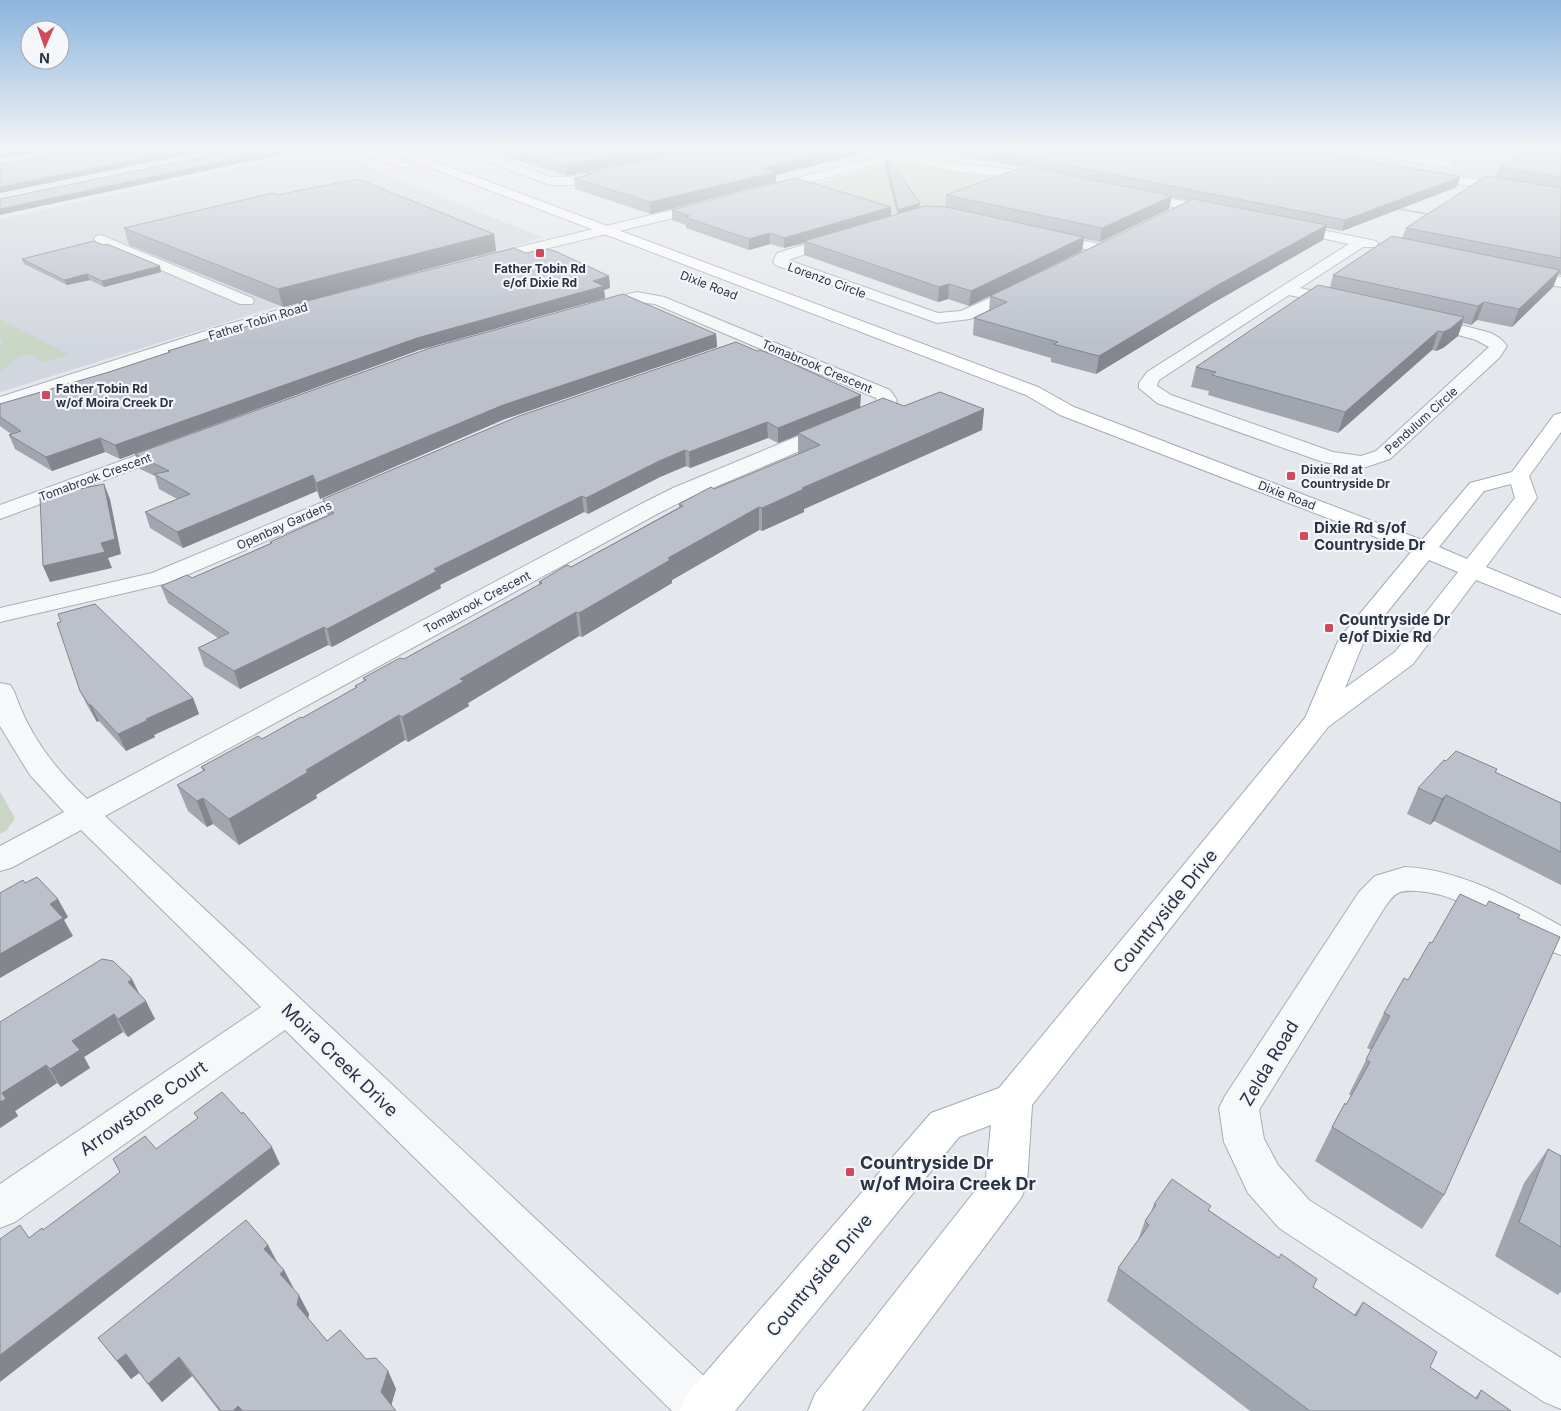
<svg xmlns="http://www.w3.org/2000/svg" width="1561" height="1411" viewBox="0 0 1561 1411" font-family="Inter,sans-serif">
  <style>
    .built { fill: #d2d6de }
    .green { fill: #c9d6c5 }
    .lines { fill: none; stroke-linecap: round; stroke-linejoin: round }
    .stream { fill: #9fb4cc; fill-rule: evenodd }
    .minor-casing { stroke: #a9aeb7; stroke-width: 2 }
    .major-casing { stroke: #a3abb8; stroke-width: 2 }
    .minor { fill: #f7f8fa; fill-rule: evenodd }
    .major { fill: #fff; fill-rule: evenodd }
    .wall { fill: #a1a5ae }
    .shaded-wall { fill: #83868d }
    .building { fill: #bbc0ca; stroke: #83868d }
    .poi-dot { fill: #d1495b; stroke: #f4f6f9; stroke-width: 2 }
    .labels { text-anchor: middle; dominant-baseline: central; stroke-width: 4.5; stroke-linejoin: round; paint-order: stroke }
    .far-poi-label { font-size: 12px; font-weight: bold; fill: #2b3445; stroke: #f4f6f9; text-anchor: start }
    .far-street-label { font-size: 12px; fill: #2b3445; stroke: #f4f6f9 }
    .poi-label { font-size: 15px; font-weight: bold; fill: #2b3445; stroke: #f4f6f9; text-anchor: start }
    .near-street-label { font-size: 18px; fill: #2b3445; stroke: #f4f6f9 }
    .near-poi-label { font-size: 18px; font-weight: bold; fill: #2b3445; stroke: #f4f6f9; text-anchor: start }
  </style>
  <rect width="100%" height="100%" fill="#e4e7ec"/>
  <g class="built">
    <polygon points="1292,147 1561,147 1561,194"/>
    <polygon points="324,149 541,237 526,243 272,308 0,392 0,219"/>
  </g>
  <g class="green">
    <polygon points="904,164 952,172 1019,179 945,207 919,207 888,215 798,188 888,165"/>
    <polygon points="0,319 69,355 43,362 29,354 19,357 0,372 0,347 3,340 0,338"/>
    <polygon points="0,792 15,818 7,830 0,834"/>
  </g>
  <g class="lines">
    <polygon class="stream" points="1388,206 1438,215 1440,216 1438,217 1389,208"/>
    <defs>
      <g id="minor">
        <polygon points="73,147 95,147 89,150 0,168 0,160"/>
        <polygon points="205,147 217,147 220,150 214,157 210,158 177,165 171,162 173,160 206,152 208,151"/>
        <polygon points="522,147 517,150 489,155 551,177 571,177 610,169 616,173 614,176 571,185 550,185 475,157 473,155 489,148"/>
        <polygon points="834,147 857,147 895,153 922,147 939,147 938,149 911,156 953,163 1043,173 1049,177 1043,181 953,171 895,160 765,194 759,190 761,187 879,157 839,150"/>
        <polygon points="1255,147 1280,147 1323,154 1329,157 1323,160 1261,150"/>
        <polygon points="1337,147 1363,147 1449,160 1455,164 1449,168 1343,150"/>
        <polygon points="1422,170 1561,194 1561,202 1418,177 1416,174 1418,171"/>
        <polygon points="1134,191 1217,208 1224,212 1217,216 1130,198 1128,195"/>
        <polygon points="709,201 715,205 714,208 483,264 478,263 476,260 478,257"/>
        <path d="M1288 223 1376 241 1378 244 1376 247H1363L1300 288 1348 299 1350 302 1348 305 1342 307 1289 295 1159 380 1157 386 1171 395 1333 452 1361 456 1376 451 1489 347 1476 340 1419 324 1417 321 1419 318 1425 316 1488 332C1496 335 1502 339 1507 346L1499 358 1390 459 1363 468 1323 462 1157 403 1139 388V383L1147 372 1349 244 1283 230 1281 227 1283 224Z"/>
        <polygon points="1047,232 1107,246 1109,249 1107,252 1102,253 1042,239 1040,236 1042,233"/>
        <polygon points="840,234 847,238 845,241 788,260 938,313 961,311 1018,285 1028,285 1031,288 1028,291 970,319 937,323 775,265 773,262 777,253"/>
        <polygon points="101,235 252,298 254,301 252,304 240,304 96,242 94,239 96,236"/>
        <polygon points="1519,270 1561,277 1561,287 1514,277 1512,274 1514,271"/>
        <path d="M637 292 664 297 890 390 897 400 893 410 885 415 689 498 659 513 105 816 723 1394 730 1411H672L285 1030 15 1222 0 1228V1184L261 1007 81 830 11 868 0 871V846L64 812 30 775 3 731 0 726V683L10 685 14 691C29 735 54 768 87 799L643 503 673 488 878 403 876 398 655 304 637 302 596 311 590 309 588 306 590 303Z"/>
        <polygon points="335,294 341,296 343,299 341,302 230,335 0,409 0,397 218,327"/>
        <polygon points="173,442 180,444 183,448 180,452 0,519 0,505"/>
        <polygon points="359,487 367,488 370,493 367,498 168,583 0,622 0,608 152,573"/>
        <path d="M1405 867C1462 870 1512 899 1561 926V955C1512 939 1471 894 1417 891 1411 891 1404 890 1398 893 1392 896 1387 904 1383 910L1259 1110 1264 1139 1278 1165 1309 1200 1561 1358V1409L1544 1402 1279 1228 1248 1193 1224 1142 1219 1108 1225 1096 1359 892 1375 876Z"/>
      </g>
      <g id="major">
        <polygon points="350,147 365,147 407,163 409,165 407,167 399,167 351,149"/>
        <path d="M380 147H396L1038 387 1074 407 1422 540 1470 483 1512 472 1554 415 1561 413V432L1529 476 1537 498 1486 567 1561 598V614L1476 580 1413 664 1328 727 1032 1105 1027 1184 1021 1198 862 1411H808L815 1394 986 1177 991 1125 959 1137 735 1411H680L687 1394 931 1113 999 1088 1305 718 1339 639 1411 552 1364 532 1060 415 1026 395 382 149ZM1511 484 1515 498 1467 559 1439 547 1484 491ZM1429 560 1458 572 1395 652 1345 688 1364 641Z"/>
      </g>
    </defs>
    <use href="#minor" class="minor-casing"/>
    <use href="#major" class="major-casing"/>
    <use href="#minor" class="minor"/>
    <use href="#major" class="major"/>
  </g>
  <g class="wall">
    <polygon points="501,147 705,147 567,176 502,155"/>
    <polygon points="706,147 856,147 856,155 776,175 776,182 651,214 575,189 574,178 587,175 587,173"/>
    <polygon points="933,147 1254,147 1243,151 1460,177 1457,187 1342,231 1326,228 1323,240 1213,303 1096,374 1051,362 1051,358 973,335 974,318 989,311 990,296 1189,201 1171,197 1169,209 1100,242 1084,239 1082,251 969,306 948,299 938,302 804,255 804,243 784,248 770,244 749,250 686,228 686,225 672,220 672,210 891,216 897,214 885,165 886,160 920,203 919,207 945,207 946,195 1043,170 933,152"/>
    <polygon points="1561,147 1561,275 1558,274 1553,287 1512,327 1477,320 1471,325 1463,323 1458,336 1443,348 1436,351 1432,350 1338,433 1208,395 1209,391 1191,387 1196,367 1330,287 1333,275 1402,238 1406,228 1495,178 1499,167"/>
    <polygon points="277,195 494,234 496,251 283,307 129,245 124,228"/>
    <polygon points="526,253 609,276 610,288 604,290 605,298 419,350 120,459 105,452 52,471 15,449 9,435 11,434 0,426 0,404 109,372 168,353 168,351 300,310 299,303"/>
    <polygon points="22,259 161,272 104,287 90,280 67,285 24,264"/>
    <polygon points="716,334 717,347 505,419 320,499 317,491 183,548 150,528 145,512 177,499 159,489 155,476 140,469 135,454"/>
    <polygon points="904,406 984,409 982,430 804,509 804,512 762,531 759,530 672,580 672,583 582,637 579,636 468,703 469,706 408,742 405,740 316,795 317,798 239,845 213,824 207,827 188,811 177,785 203,771 201,767 262,739 302,718 356,688 355,686 364,681 363,678 404,659 539,585 539,582 571,567 679,507 679,504 798,454 798,435 778,443 768,438 690,468 686,466 660,477 588,514 584,512 440,585 441,588 332,647 328,645 240,689 204,666 198,648 218,638 168,603 161,586 192,578 271,543 270,542 328,516 323,499 519,416"/>
    <polygon points="80,691 193,698 199,714 154,735 155,737 126,751 99,721 97,722 88,707"/>
    <polygon points="1446,761 1497,769 1495,772 1561,803 1561,885 1434,821 1430,825 1407,814 1418,788"/>
    <polygon points="1486,906 1518,918 1444,1195 1422,1229 1315,1161 1332,1127 1346,1105 1351,1096 1349,1094 1371,1050 1367,1048 1384,1013 1408,980 1432,943"/>
    <polygon points="140,995 155,1019 128,1037 123,1032 84,1057 90,1068 61,1087 57,1083 15,1111 18,1116 0,1128 0,1022"/>
    <polygon points="1548,1149 1561,1156 1561,1293 1560,1292 1558,1295 1495,1256 1524,1183"/>
    <polygon points="1154,1204 1209,1210 1313,1287 1354,1315 1363,1302 1430,1367 1475,1398 1481,1390 1511,1411 1250,1411 1107,1301 1118,1268 1138,1240 1145,1221 1151,1212"/>
    <polygon points="268,1245 278,1263 284,1270 293,1288 309,1314 308,1318 327,1341 366,1359 388,1371 396,1389 391,1405 396,1411 219,1411 192,1376 162,1402 139,1373 131,1379 98,1338"/>
  </g>
  <g class="shaded-wall">
    <polygon points="33,147 64,147 0,158 0,153"/>
    <polygon points="200,147 204,147 205,150 200,152 0,193 0,187"/>
    <polygon points="292,147 293,152 0,215 0,209"/>
    <polygon points="449,147 467,147 450,149"/>
    <polygon points="657,147 705,147 567,176 566,166"/>
    <polygon points="851,147 856,147 856,155 776,175 776,182 651,214 650,202 763,168"/>
    <polygon points="1228,147 1254,147 1215,160 1217,150"/>
    <polygon points="1460,177 1457,187 1342,231 1345,220"/>
    <polygon points="1172,196 1169,209 1100,242 1102,228"/>
    <polygon points="920,203 919,208 898,215 898,210"/>
    <polygon points="891,207 891,217 804,241 804,243 784,248 784,238"/>
    <polygon points="1327,225 1323,240 1213,303 1096,374 1099,356 1216,286"/>
    <polygon points="770,233 770,244 749,250 749,239"/>
    <polygon points="494,234 496,251 283,307 278,289"/>
    <polygon points="1084,237 1082,251 969,306 971,291"/>
    <polygon points="160,266 161,272 104,287 102,281"/>
    <polygon points="1560,270 1553,287 1512,327 1519,309"/>
    <polygon points="87,274 90,280 67,285 64,280"/>
    <polygon points="609,276 610,288 604,290 605,298 419,350 120,459 115,445 417,338"/>
    <polygon points="949,284 948,299 938,302 939,287"/>
    <polygon points="1484,302 1477,320 1471,325 1478,306"/>
    <polygon points="1464,317 1458,336 1443,348 1436,351 1443,332"/>
    <polygon points="1438,331 1432,350 1338,433 1345,412"/>
    <polygon points="716,334 717,347 505,419 320,499 316,483 503,405"/>
    <polygon points="861,395 860,409 798,433 798,435 778,443 778,428"/>
    <polygon points="984,409 982,430 804,509 804,512 762,531 762,508 802,488"/>
    <polygon points="767,422 768,438 690,468 689,452"/>
    <polygon points="100,438 105,452 52,471 46,457"/>
    <polygon points="685,450 686,466 660,477 588,514 586,498 659,461"/>
    <polygon points="313,475 317,491 183,548 177,532"/>
    <polygon points="104,484 110,499 121,554 108,558 112,568 50,582 43,566 101,543"/>
    <polygon points="582,496 584,512 440,585 441,588 332,647 327,629 434,569"/>
    <polygon points="759,507 759,530 672,580 672,583 582,637 579,613 668,558"/>
    <polygon points="576,612 579,636 468,703 469,706 408,742 402,717 460,679"/>
    <polygon points="324,627 328,645 240,689 234,671"/>
    <polygon points="193,698 199,714 154,735 155,737 126,751 118,734 146,719"/>
    <polygon points="89,705 91,705 99,721 97,722"/>
    <polygon points="399,715 405,740 316,795 317,798 239,845 229,819 306,770"/>
    <polygon points="1446,795 1434,821 1430,825 1442,799"/>
    <polygon points="203,798 213,824 207,827 197,801"/>
    <polygon points="58,899 68,917 64,920 73,936 0,978 0,954 50,904"/>
    <polygon points="132,979 141,997 128,982"/>
    <polygon points="146,1001 155,1019 128,1037 118,1019"/>
    <polygon points="114,1014 123,1032 84,1057 90,1068 61,1087 50,1069 72,1041"/>
    <polygon points="46,1065 57,1083 15,1111 18,1116 0,1128 0,1102 2,1093"/>
    <polygon points="272,1147 280,1164 0,1382 0,1355"/>
    <polygon points="268,1245 278,1265 264,1249"/>
    <polygon points="284,1270 294,1289 280,1274"/>
    <polygon points="299,1295 309,1314 307,1324 297,1305"/>
    <polygon points="126,1354 139,1373 131,1379 117,1361"/>
    <polygon points="179,1357 192,1376 162,1402 148,1384"/>
    <polygon points="388,1371 396,1389 390,1410 381,1392"/>
    <polygon points="238,1406 242,1411 233,1411"/>
  </g>
  <g class="building">
    <polygon points="0,147 33,147 0,153"/>
    <polygon points="87,147 200,147 0,187 0,164"/>
    <polygon points="220,147 292,147 0,209 0,199 203,157 218,150"/>
    <polygon points="508,147 657,147 566,166"/>
    <polygon points="706,147 851,147 763,168 776,172 650,202 574,178 592,174 587,173"/>
    <polygon points="961,147 1228,147 1217,150 1311,151 1460,177 1345,220 1044,161 1046,160"/>
    <polygon points="1529,147 1561,147 1561,177 1499,167"/>
    <polygon points="888,159 920,203 898,210 886,160"/>
    <polygon points="1020,168 1044,170 1172,196 1102,228 946,195"/>
    <polygon points="1486,176 1561,188 1561,258 1406,228"/>
    <polygon points="796,178 891,207 784,238 770,233 749,239 685,217 690,216 672,210"/>
    <polygon points="358,179 494,234 278,289 124,228 273,193 277,195"/>
    <polygon points="1193,199 1327,225 1216,286 1099,356 1053,344 1058,342 974,318 1007,302 990,296"/>
    <polygon points="925,206 946,207 1084,237 971,291 949,284 939,287 804,241"/>
    <polygon points="1392,236 1560,270 1519,309 1484,302 1478,306 1333,275"/>
    <polygon points="94,241 103,245 107,244 160,266 102,281 87,274 64,280 22,259"/>
    <polygon points="514,248 526,253 545,249 555,251 609,276 593,281 604,286 417,338 115,445 100,438 46,457 9,435 21,431 0,417 0,404 109,372 170,352 168,351 309,307 299,303"/>
    <polygon points="1318,285 1464,317 1450,329 1443,332 1438,331 1345,412 1212,375 1216,372 1196,367"/>
    <polygon points="623,294 716,334 503,405 316,483 313,475 177,532 145,512 190,494 154,474 169,471 135,454 430,348"/>
    <polygon points="736,342 757,351 760,350 776,356 861,395 778,428 767,422 689,452 685,450 659,461 586,498 582,496 434,569 437,571 327,629 324,627 234,671 198,648 229,633 161,586 187,575 192,578 272,543 270,542 334,513 328,509 323,499 519,416"/>
    <polygon points="940,392 984,409 802,488 804,489 762,508 759,507 668,558 670,560 579,613 576,612 460,679 464,681 402,717 399,715 306,770 308,772 229,819 203,798 197,801 177,785 205,770 201,767 258,736 262,739 301,717 302,718 357,687 355,686 366,680 363,678 400,658 404,659 542,583 539,582 567,565 571,567 683,506 679,504 711,487 714,489 820,445 798,433 883,398 904,406"/>
    <polygon points="104,484 115,539 101,543 105,552 43,566 40,497"/>
    <polygon points="95,604 193,698 146,719 148,720 118,734 91,705 89,705 80,691 57,623 61,622 58,614"/>
    <polygon points="1456,751 1497,769 1495,772 1561,803 1561,852 1446,795 1442,799 1418,788 1444,760 1446,761"/>
    <polygon points="37,877 58,899 50,904 63,918 0,954 0,893 23,880 25,883"/>
    <polygon points="1460,894 1486,906 1489,901 1520,915 1518,918 1560,937 1444,1195 1332,1127 1345,1103 1346,1105 1370,1062 1366,1059 1390,1016 1384,1013 1404,978 1408,980 1430,942 1432,943"/>
    <polygon points="102,959 113,961 132,979 128,982 146,1001 118,1019 114,1014 72,1041 80,1050 50,1069 46,1065 2,1093 6,1099 0,1102 0,1022"/>
    <polygon points="222,1092 242,1114 243,1112 272,1147 0,1355 0,1239 20,1225 29,1238 42,1228 43,1230 109,1181 120,1172 113,1159 145,1136 156,1149 198,1118 194,1113"/>
    <polygon points="1548,1149 1561,1156 1561,1247 1519,1222"/>
    <polygon points="1172,1179 1211,1206 1208,1210 1279,1258 1281,1254 1317,1279 1313,1287 1356,1316 1363,1302 1437,1352 1430,1367 1477,1399 1481,1390 1511,1411 1310,1411 1118,1268 1149,1225 1145,1221 1156,1205 1154,1204"/>
    <polygon points="246,1220 268,1245 264,1249 284,1270 280,1274 299,1295 297,1305 327,1341 340,1330 366,1359 376,1358 388,1371 381,1392 396,1411 243,1411 238,1406 233,1411 221,1411 179,1357 148,1384 126,1354 117,1361 98,1338"/>
  </g>
  <linearGradient id="sky" x2="0" y2="1"><stop stop-color="#8bb4dd"/><stop offset="0.43" stop-color="#f3f4f6"/><stop offset="1" stop-color="#f3f4f6" stop-opacity="0"/></linearGradient>
  <rect width="1561" height="344" fill="url(#sky)"/>
  <g class="poi-dot">
    <rect x="535" y="248" width="10" height="10" rx="2.5"/>
    <rect x="41" y="390" width="10" height="10" rx="2.5"/>
    <rect x="1286" y="471" width="10" height="10" rx="2.5"/>
    <rect x="1299" y="531" width="10" height="10" rx="2.5"/>
    <rect x="1324" y="623" width="10" height="10" rx="2.5"/>
    <rect x="845" y="1167" width="10" height="10" rx="2.5"/>
  </g>
  <g class="labels">
    <g class="far-poi-label">
      <text x="540" y="268" text-anchor="middle">Father Tobin Rd<tspan x="540" dy="14">e/of Dixie Rd</tspan></text>
      <text x="56" y="388">Father Tobin Rd<tspan x="56" dy="14">w/of Moira Creek Dr</tspan></text>
      <text x="1301" y="469">Dixie Rd at<tspan x="1301" dy="14">Countryside Dr</tspan></text>
    </g>
    <g class="far-street-label">
      <text transform="translate(827 280) rotate(20)">Lorenzo Circle</text>
      <text transform="translate(709 285) rotate(21)">Dixie Road</text>
      <text transform="translate(258 321) rotate(-17)">Father Tobin Road</text>
      <text transform="translate(817 366) rotate(23)">Tomabrook Crescent</text>
      <text transform="translate(1421 420) rotate(-42)">Pendulum Circle</text>
      <text transform="translate(95 477) rotate(-20)">Tomabrook Crescent</text>
      <text transform="translate(1287 495) rotate(21)">Dixie Road</text>
      <text transform="translate(284 525) rotate(-24)">Openbay Gardens</text>
      <text transform="translate(477 602) rotate(-28)">Tomabrook Crescent</text>
    </g>
    <g class="poi-label">
      <text x="1314" y="527">Dixie Rd s/of<tspan x="1314" dy="17">Countryside Dr</tspan></text>
      <text x="1339" y="619">Countryside Dr<tspan x="1339" dy="17">e/of Dixie Rd</tspan></text>
    </g>
    <g class="near-street-label">
      <text transform="translate(1165 911) rotate(-51)">Countryside Drive</text>
      <text transform="translate(340 1060) rotate(44)">Moira Creek Drive</text>
      <text transform="translate(1269 1063) rotate(-59)">Zelda Road</text>
      <text transform="translate(143 1108) rotate(-35)">Arrowstone Court</text>
      <text transform="translate(819 1275) rotate(-50)">Countryside Drive</text>
    </g>
    <g class="near-poi-label">
      <text x="860" y="1162">Countryside Dr<tspan x="860" dy="21">w/of Moira Creek Dr</tspan></text>
    </g>
  </g>
  <g transform="translate(45 45) rotate(182)"><circle r="24" fill="#f4f6f9" stroke="#a4a8b1"/>
  <path d="M0-4L9 19L0 12L-9 19Z" fill="#d1495b"/>
  <text y="-8" font-size="14" font-weight="bold" text-anchor="middle" fill="#2b3445">N</text>
  </g>
</svg>
